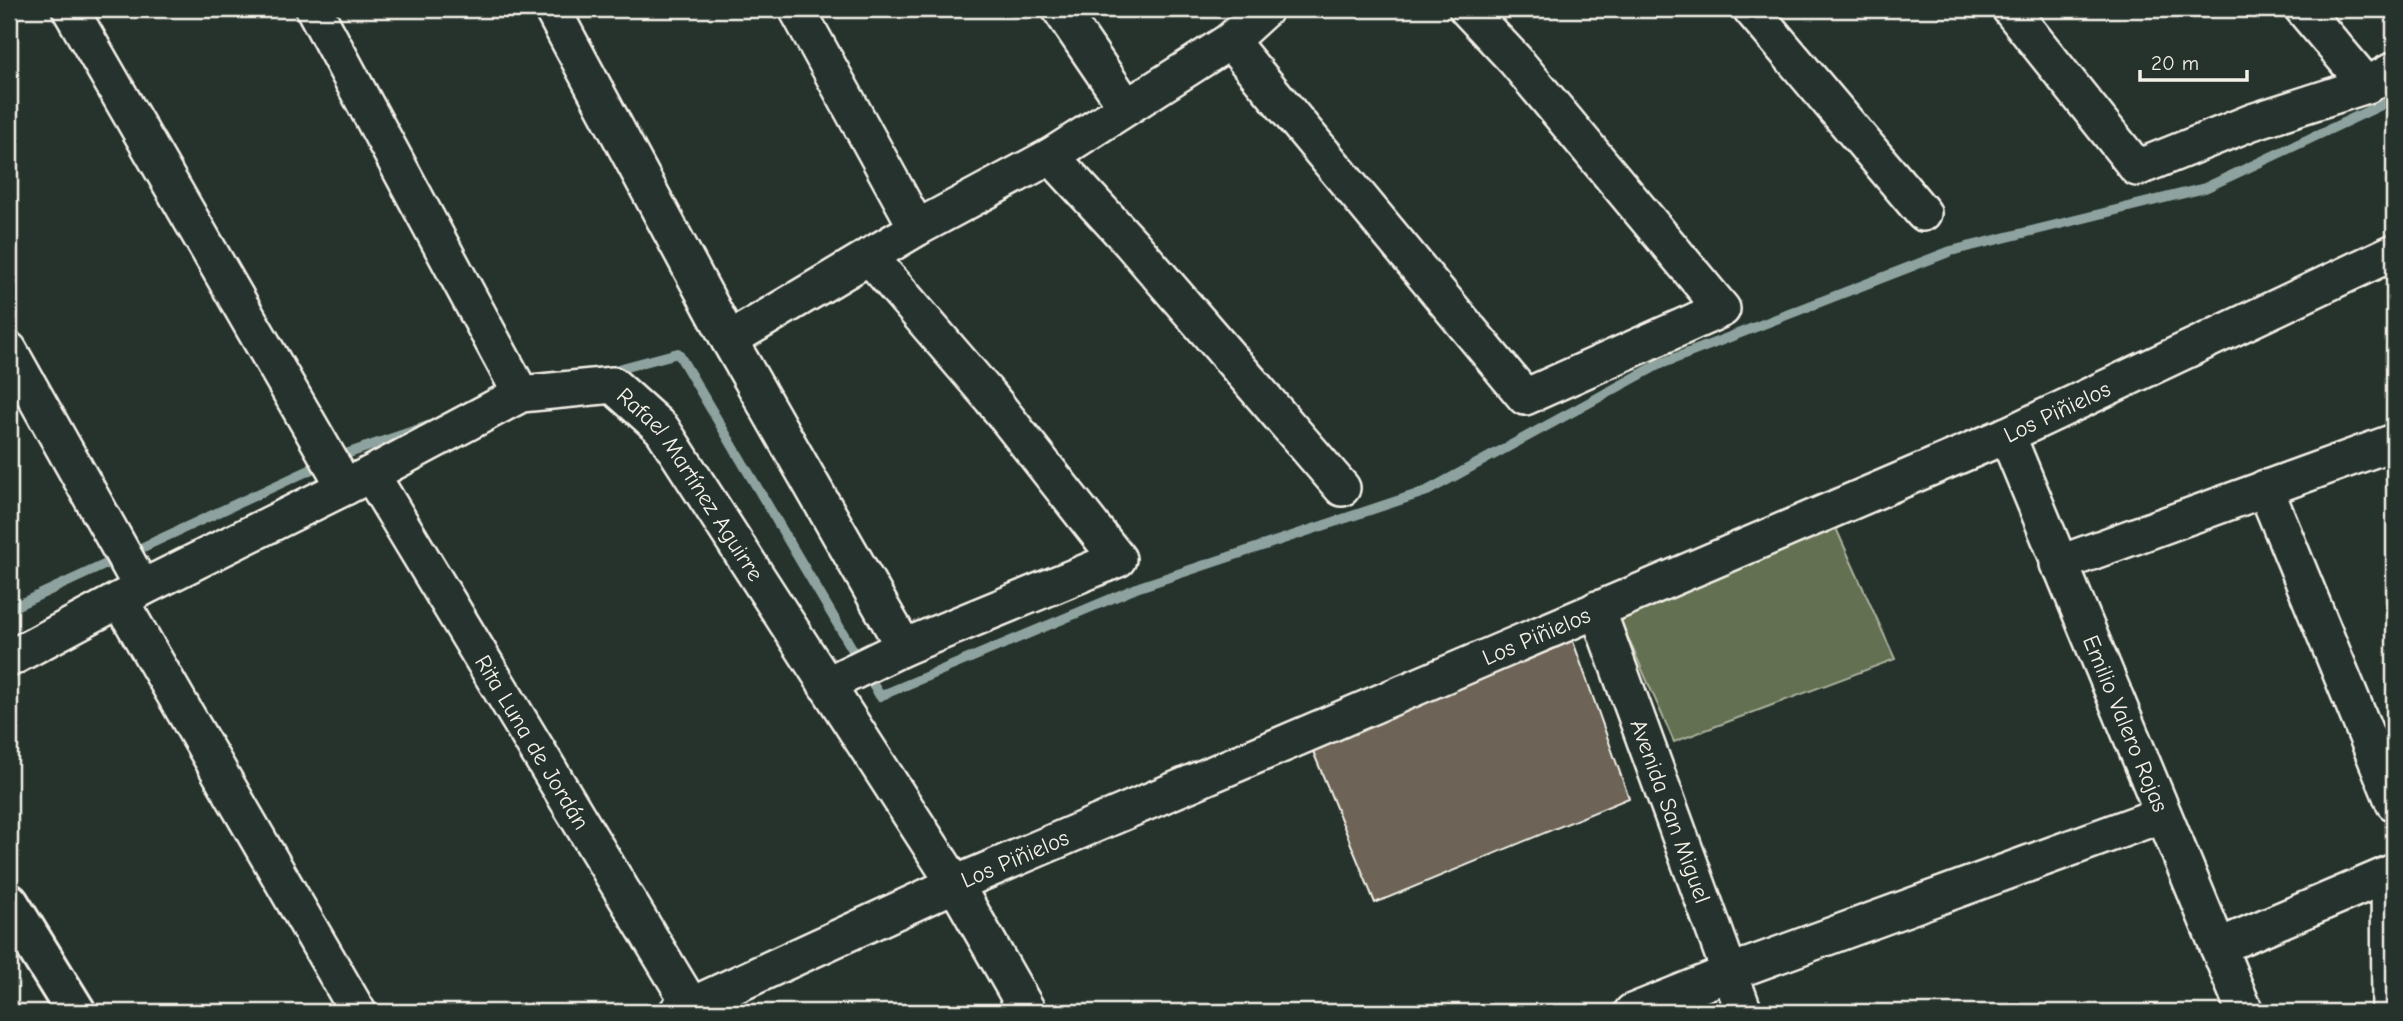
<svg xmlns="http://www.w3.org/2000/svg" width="2403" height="1021" viewBox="0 0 2403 1021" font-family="'Comic Neue',sans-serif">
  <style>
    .green { fill: #637051; stroke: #acb09c; stroke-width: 2 }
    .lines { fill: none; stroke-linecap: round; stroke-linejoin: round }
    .stream { stroke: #8ea39f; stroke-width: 10 }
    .building { fill: #6d6456; stroke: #f4f1e8; stroke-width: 2 }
    .street-casing { stroke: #f4f1e8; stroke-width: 40 }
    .secondary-casing { stroke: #f4f1e8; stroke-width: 44 }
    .street { stroke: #26332d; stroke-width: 35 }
    .secondary { stroke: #26332d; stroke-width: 38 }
    .labels { text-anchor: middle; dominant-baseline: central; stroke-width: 5; stroke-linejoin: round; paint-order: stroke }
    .street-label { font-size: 23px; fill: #f4f1e8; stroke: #26332d }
  </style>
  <rect width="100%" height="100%" fill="#26332d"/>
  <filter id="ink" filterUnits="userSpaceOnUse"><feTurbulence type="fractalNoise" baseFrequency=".0143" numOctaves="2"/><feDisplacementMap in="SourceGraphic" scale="14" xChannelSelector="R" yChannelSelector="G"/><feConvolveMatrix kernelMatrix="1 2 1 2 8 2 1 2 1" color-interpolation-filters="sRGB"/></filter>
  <g filter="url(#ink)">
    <polygon class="green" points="1830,515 1895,659 1674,742 1615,608"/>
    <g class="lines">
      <g class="stream">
        <polyline points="607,372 678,353 880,696 1139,587 1427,491 1658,365 1951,251 2205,188 2394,99"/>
        <polyline points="9,609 340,456 428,426"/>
      </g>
    </g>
    <polygon class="building" points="1569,630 1629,798 1375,903 1310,744"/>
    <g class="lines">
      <defs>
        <g id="street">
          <polyline points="70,9 345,487"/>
          <polyline points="314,9 521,394"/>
          <polyline points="552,9 729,340"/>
          <polyline points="797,9 917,228"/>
          <polyline points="1060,9 1126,106"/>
          <polyline points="1751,9 1923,213"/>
          <polyline points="2010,9 2137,168 2252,122 2367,85 2394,70"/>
          <polyline points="2303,9 2367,85"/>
          <polyline points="1230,41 1265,9"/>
          <polyline points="1051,156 1131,243 1342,488"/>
          <polyline points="9,350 142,588"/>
          <path id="s1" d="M2007 435 2245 1012"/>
          <path id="s2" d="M371 474 695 1012"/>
          <polyline points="2265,488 2394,803"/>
          <polyline points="2058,564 2394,442"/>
          <polyline points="120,600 358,1012"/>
          <path id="s3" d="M1597 609 1744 1012"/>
          <polyline points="904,647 729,340 917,228 1051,156 1230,41 1525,397 1722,309 1515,60 1467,9"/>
          <path id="s4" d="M9 659 142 588 371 474 521 394 613 385 662 429 955 884 1028 1012"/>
          <polyline points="826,685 904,647 1118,559 991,398 869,256"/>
          <polyline points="2389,874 2390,1012"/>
          <polyline points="2218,947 2394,872"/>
          <path id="s5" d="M677 1012 955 884 2007 435 2394 252"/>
          <polyline points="1632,1012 1729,973 2161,815"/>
        </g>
        <polyline id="secondary" points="9,903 76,1012"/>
      </defs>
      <use href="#street" class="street-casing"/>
      <use href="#secondary" class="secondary-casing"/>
      <use href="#street" class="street"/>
      <use href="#secondary" class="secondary"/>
    </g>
  </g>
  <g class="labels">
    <g class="street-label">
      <text stroke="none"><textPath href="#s5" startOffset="1505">Los Piñielos</textPath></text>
      <text stroke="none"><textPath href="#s4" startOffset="796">Rafael Martínez Aguirre</textPath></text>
      <text stroke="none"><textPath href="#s5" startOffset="938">Los Piñielos</textPath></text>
      <text stroke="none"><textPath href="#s1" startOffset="312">Emilio Valero Rojas</textPath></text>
      <text stroke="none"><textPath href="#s2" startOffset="313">Rita Luna de Jordán</textPath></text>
      <text stroke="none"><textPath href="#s3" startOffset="215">Avenida San Miguel</textPath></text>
      <text stroke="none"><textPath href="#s5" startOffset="371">Los Piñielos</textPath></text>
    </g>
  </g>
  <rect width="2403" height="1021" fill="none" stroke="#26332d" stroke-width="35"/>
  <rect x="18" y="18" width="2368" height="986" fill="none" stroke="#f4f1e8" stroke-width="2.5" filter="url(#ink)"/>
  <path d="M2140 70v10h107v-10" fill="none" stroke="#f4f1e8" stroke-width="3.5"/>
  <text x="2151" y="70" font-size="21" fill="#f4f1e8" stroke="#26332d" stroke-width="5" paint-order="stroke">20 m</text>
</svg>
